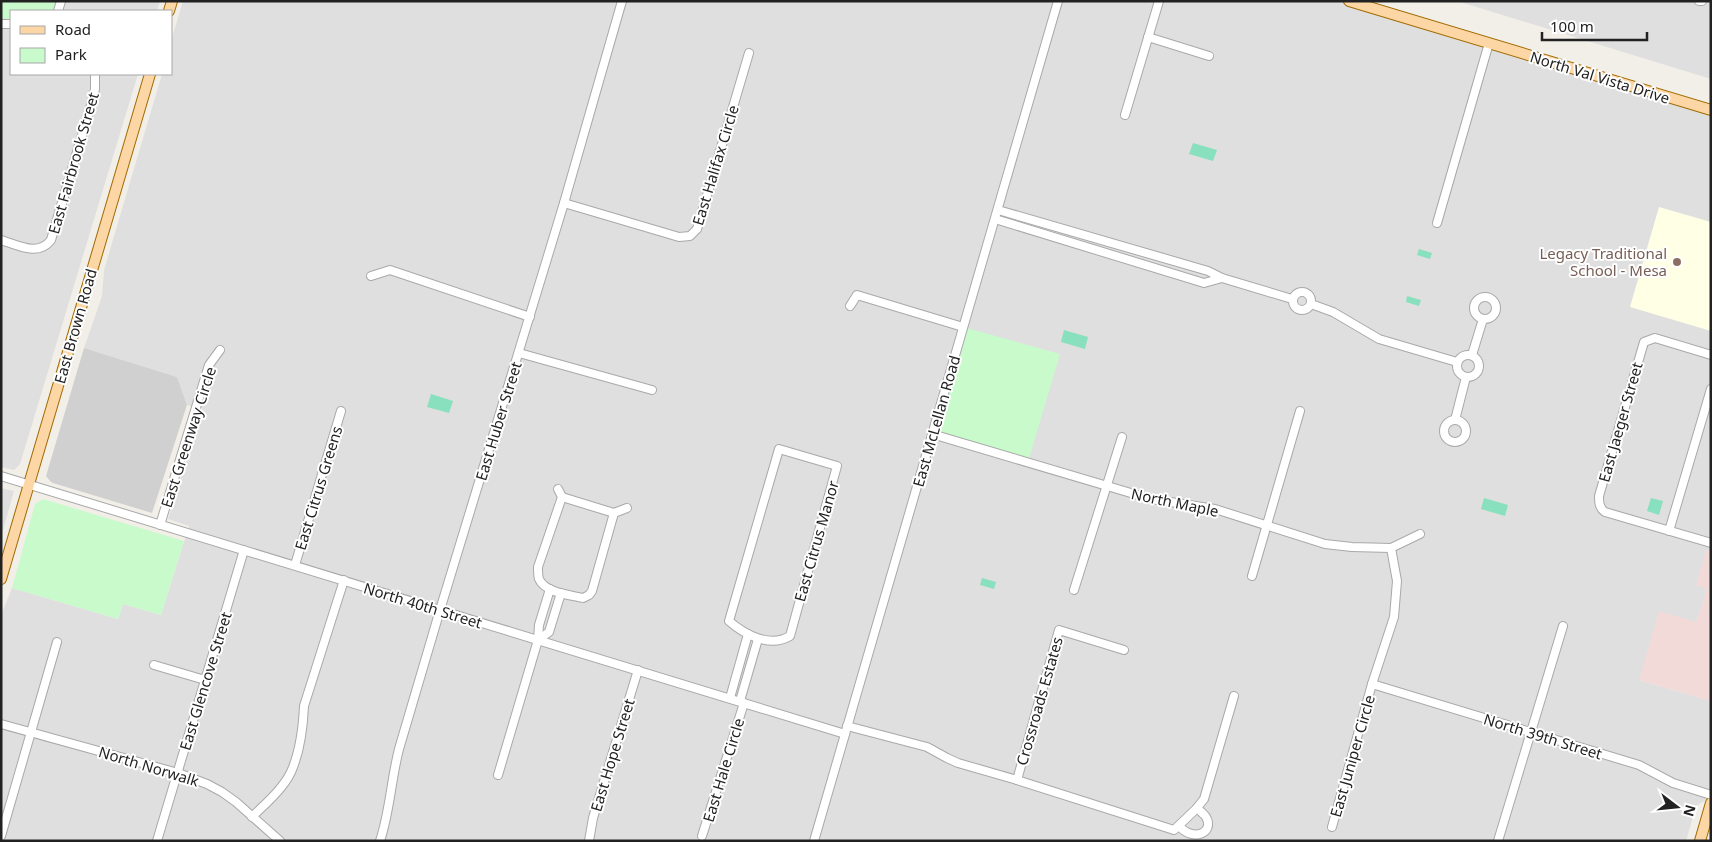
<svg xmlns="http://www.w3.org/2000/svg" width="1712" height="842" viewBox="0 0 1712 842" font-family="'Noto Sans',sans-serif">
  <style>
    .residential { fill: #e0dfdf }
    .commercial { fill: #f2dad9 }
    .education { fill: #ffffe5 }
    .religious { fill: #d0d0d0 }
    .park { fill: #c8facc }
    .pitch { fill: #88e0be }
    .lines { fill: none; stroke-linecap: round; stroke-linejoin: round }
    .minor-casing { stroke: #a9a9a9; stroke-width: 10 }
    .major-casing { stroke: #a06b00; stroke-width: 12 }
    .minor { stroke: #fff; stroke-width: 8 }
    .major { stroke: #fcd6a4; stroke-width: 10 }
    .education-dot { fill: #8d6e63; stroke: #fff; stroke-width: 2 }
    .labels { text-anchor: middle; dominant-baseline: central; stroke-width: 4; stroke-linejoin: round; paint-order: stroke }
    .street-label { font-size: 15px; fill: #222; stroke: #fff }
    .education-label { font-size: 15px; fill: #785e54; stroke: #fff; text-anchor: end }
  </style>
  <rect width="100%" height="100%" fill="#f2efe9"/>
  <g class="residential">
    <polygon points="1,1 160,1 157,11 11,11 11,74 138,74 20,464 14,470 1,467"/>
    <polygon points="183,1 1349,1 1711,110 1711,551 1706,550 1707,589 1696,623 1639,680 1711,701 1711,797 1696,806 1686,841 1,841 1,615 12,588 118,619 123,604 161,615 189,526 168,519 202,409 187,405 177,377 84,348 102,296 104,270 162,74 171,74 171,41"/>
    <polygon points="1457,1 1711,1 1711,79"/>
    <polygon points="1,488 14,491 1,537"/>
  </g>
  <polygon class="commercial" points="1706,550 1711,551 1711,701 1639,680 1659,611 1696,622 1707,589 1696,585"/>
  <polygon class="education" points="1659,207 1711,222 1711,331 1630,307"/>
  <polygon class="religious" points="84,348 177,377 187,405 152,513 53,483 50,481 46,476"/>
  <g class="park">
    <polygon points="1,1 56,1 53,11 11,11 11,19 1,18"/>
    <polygon points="963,327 1060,354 1028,462 932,434"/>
    <polygon points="43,499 184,541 161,615 123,604 118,619 12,588 35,504"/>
  </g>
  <g class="pitch">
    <polygon points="1193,143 1217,150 1213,161 1189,154"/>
    <polygon points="1419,249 1432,253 1430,259 1417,255"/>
    <polygon points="1407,296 1421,300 1419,306 1406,302"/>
    <polygon points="1064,330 1088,337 1085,349 1061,342"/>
    <polygon points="431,394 453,401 449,413 427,407"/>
    <polygon points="1484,498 1508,505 1505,516 1481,509"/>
    <polygon points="1651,498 1663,501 1659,515 1647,511"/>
    <polygon points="982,578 996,582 994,589 980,585"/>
  </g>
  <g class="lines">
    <defs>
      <g id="minor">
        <polyline points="1699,1 1702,1"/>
        <polyline points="58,11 61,1"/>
        <polyline points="1,24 11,24"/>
        <polyline points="1148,37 1209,56"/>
        <polyline points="1125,115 1159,1"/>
        <polyline points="564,203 679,237 690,236 697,229 749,53"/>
        <polyline points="998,210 1208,271 1222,278 1292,299"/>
        <polyline points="995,219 1204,283 1222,278"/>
        <polyline points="1437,223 1489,43"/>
        <path d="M1 240C18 245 38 257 51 240L93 98 95 89V74"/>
        <polyline points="371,276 390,270 530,317"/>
        <circle cx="1302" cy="301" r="9"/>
        <circle cx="1485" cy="308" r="11"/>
        <polyline points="1311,304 1333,312 1379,339 1457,362"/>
        <polyline points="850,306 857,295 963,327"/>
        <polyline points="519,353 652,390"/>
        <circle cx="1468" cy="366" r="11"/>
        <polyline points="1472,355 1483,319"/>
        <path d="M1711 355 1655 338 1644 342 1599 496C1599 502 1599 508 1605 512L1711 543"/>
        <circle cx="1455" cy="431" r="11"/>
        <polyline points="1455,420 1466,377"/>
        <polyline points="932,434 1151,499 1215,509 1325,544 1352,547 1391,548 1420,534"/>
        <path d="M779 449 837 466 790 636C770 648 745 635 729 621Z"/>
        <polyline points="1,476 845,734"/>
        <path d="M558 489 562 497 538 567C538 571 538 576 539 579 545 593 571 595 583 598L589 595 592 591 614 513 627 508"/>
        <polyline points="562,497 614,513"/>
        <polyline points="160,525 209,365 220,350"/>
        <polyline points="1669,531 1711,389"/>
        <polyline points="295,565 341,411"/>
        <polyline points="1252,576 1300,411"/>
        <polyline points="1074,590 1122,437"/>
        <polyline points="538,640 549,632 561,593"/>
        <polyline points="154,665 205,680"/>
        <polyline points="1372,684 1639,765 1673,783 1711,795"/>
        <polyline points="730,698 748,634"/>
        <polyline points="740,701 758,639"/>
        <polyline points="1,724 178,773 207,784 222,792 236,802 280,841"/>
        <polyline points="847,726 927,747 947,758 958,763 1017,780 1174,830 1196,809 1204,799 1234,696"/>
        <polyline points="498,775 538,640 539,625 550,589"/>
        <polyline points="1017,780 1059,630 1124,650"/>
        <path d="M252 817C265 804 283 789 291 772 300 752 303 728 304 706L344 580"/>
        <path d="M1179 826C1193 842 1215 833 1206 817 1204 814 1200 811 1197 808"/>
        <polyline points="1332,827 1372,684 1394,617 1397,581 1391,548"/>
        <polyline points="1,836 57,642"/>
        <polyline points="702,836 744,703"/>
        <polyline points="157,841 244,550"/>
        <path d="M380 841C390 811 391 780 399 749L440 610 564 203 622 1"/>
        <polyline points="589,841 593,818 638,670"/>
        <polyline points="814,841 1058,1"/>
        <polyline points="1498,841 1563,626"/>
      </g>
      <g id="major">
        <polyline points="1349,1 1711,110"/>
        <polyline points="169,11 172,1"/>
        <polyline points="1,579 150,74"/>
        <polyline points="1700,841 1711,803"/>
      </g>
    </defs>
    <use href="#minor" class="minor-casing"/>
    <use href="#major" class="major-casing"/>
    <use href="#minor" class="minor"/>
    <use href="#major" class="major"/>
  </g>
  <circle class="education-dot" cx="1677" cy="262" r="5"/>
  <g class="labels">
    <g class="street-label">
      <text transform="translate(1600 77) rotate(17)">North Val Vista Drive</text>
      <text transform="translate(73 163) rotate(-74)">East Fairbrook Street</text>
      <text transform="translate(715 165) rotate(-73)">East Halifax Circle</text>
      <text transform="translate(75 326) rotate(-74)">East Brown Road</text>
      <text transform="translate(498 421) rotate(-73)">East Huber Street</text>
      <text transform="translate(936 421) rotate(-74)">East McLellan Road</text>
      <text transform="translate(1620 422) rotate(-74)">East Jaeger Street</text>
      <text transform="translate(188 437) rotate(-72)">East Greenway Circle</text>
      <text transform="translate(318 488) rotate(-73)">East Citrus Greens</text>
      <text transform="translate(1175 502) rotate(12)">North Maple</text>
      <text transform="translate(816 541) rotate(-74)">East Citrus Manor</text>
      <text transform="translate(423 605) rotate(17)">North 40th Street</text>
      <text transform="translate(205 681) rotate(-73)">East Glencove Street</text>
      <text transform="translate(1039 701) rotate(-74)">Crossroads Estates</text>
      <text transform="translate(1543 736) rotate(17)">North 39th Street</text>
      <text transform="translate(612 755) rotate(-73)">East Hope Street</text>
      <text transform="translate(1352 756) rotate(-74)">East Juniper Circle</text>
      <text transform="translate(149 766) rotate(17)">North Norwalk</text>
      <text transform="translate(723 770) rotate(-73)">East Hale Circle</text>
    </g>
    <g class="education-label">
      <text x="1667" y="253">Legacy Traditional<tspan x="1667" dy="17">School - Mesa</tspan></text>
    </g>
  </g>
  <rect width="1712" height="842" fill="none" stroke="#222222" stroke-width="5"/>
  <rect x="10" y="10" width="162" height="65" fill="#ffffff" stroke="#a7a7a7"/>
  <rect x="20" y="26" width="25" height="8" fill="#fcd6a4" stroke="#a7a7a7"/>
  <text x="55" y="35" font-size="15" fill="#222222">Road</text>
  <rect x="20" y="48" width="25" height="15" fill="#c8facc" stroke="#a7a7a7"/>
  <text x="55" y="60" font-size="15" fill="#222222">Park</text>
  <g transform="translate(1677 807) rotate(106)" stroke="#ffffff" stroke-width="4" paint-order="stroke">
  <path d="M0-4L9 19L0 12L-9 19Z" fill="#222222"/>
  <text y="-8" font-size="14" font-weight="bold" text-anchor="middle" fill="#222222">N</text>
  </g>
  <path d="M1542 32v8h105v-8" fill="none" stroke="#222222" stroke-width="2.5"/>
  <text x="1550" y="32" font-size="15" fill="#222222" stroke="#ffffff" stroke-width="4" paint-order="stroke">100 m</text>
</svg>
